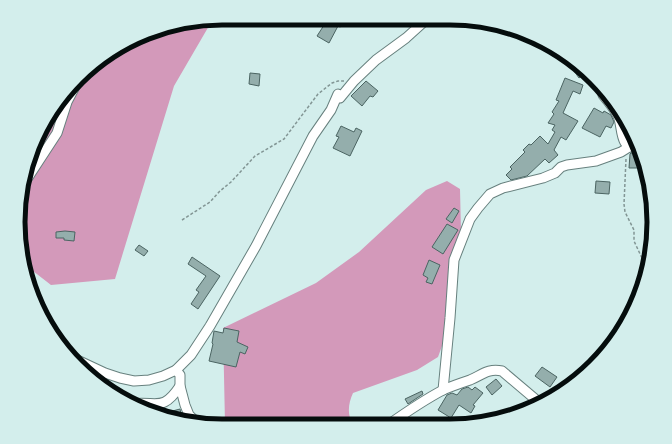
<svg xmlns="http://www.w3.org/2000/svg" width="672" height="444" viewBox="0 0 672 444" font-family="'PT Sans',sans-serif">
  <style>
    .forest { fill: #d399ba }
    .building { fill: #94aeac; stroke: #4b6462 }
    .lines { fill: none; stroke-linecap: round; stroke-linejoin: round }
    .street-casing { stroke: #67807e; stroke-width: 11 }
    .path { stroke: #829594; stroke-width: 1.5; stroke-dasharray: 3 2; stroke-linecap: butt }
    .street { stroke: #fff; stroke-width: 9 }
    .rim { fill: none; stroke: #050d0d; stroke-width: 5 }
  </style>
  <rect width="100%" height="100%" fill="#d3eeec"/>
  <g class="forest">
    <polygon points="213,19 174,86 115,279 51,285 24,264 18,209 33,144 60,98 108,53 157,29"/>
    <path d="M447 181 460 189 461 232 446 335 438 357 417 370 353 393C348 404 347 415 353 425L225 424 223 328 316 283 359 252 426 190Z"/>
  </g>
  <g class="building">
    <polygon points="328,19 343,19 348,22 340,27 338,26 329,43 317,36"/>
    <polygon points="578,64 587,72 579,78 572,68"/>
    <polygon points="250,73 260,74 259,86 249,84"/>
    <polygon points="565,78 583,85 580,94 573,91 563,113 578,121 566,140 561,137 554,150 558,155 549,163 545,159 527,176 511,180 506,175 512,169 510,167 525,152 523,150 529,144 531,145 540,136 548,144 555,132 552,130 555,125 548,123 554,114 552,112 559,101 556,100"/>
    <polygon points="366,81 378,91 373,97 370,96 362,106 351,96"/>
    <polygon points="594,108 603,113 604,111 611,115 614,122 611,128 606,126 600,137 582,128"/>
    <polygon points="341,126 354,132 356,128 362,131 350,156 333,148 339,137 336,136"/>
    <polygon points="631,153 639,153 643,168 629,168 630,154"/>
    <polygon points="596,181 610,182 609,194 595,193"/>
    <polygon points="454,208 459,211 452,223 446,219"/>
    <polygon points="447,224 458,230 443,254 432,247"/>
    <polygon points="65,231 75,232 74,241 64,240 64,238 56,238 56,232"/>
    <polygon points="139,245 148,251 144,256 135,250"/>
    <polygon points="192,257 220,276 198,309 191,304 199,292 196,290 206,276 188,264"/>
    <polygon points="429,260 440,265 432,284 426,282 428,278 423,275"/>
    <polygon points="224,328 239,331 237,342 248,347 245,354 240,352 236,367 209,361 213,344 212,343 214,331 223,333"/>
    <polygon points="542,367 557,377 550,387 535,376"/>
    <polygon points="496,379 502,386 492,395 486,387"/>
    <polygon points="468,387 472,390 475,387 483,393 473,405 475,406 471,413 459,405 451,418 438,410 447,395 452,393 457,395 462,389"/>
    <polygon points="422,391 423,394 408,404 405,399"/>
    <polygon points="180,409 182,418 177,419 161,414"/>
  </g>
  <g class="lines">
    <defs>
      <g id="street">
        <path d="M603 92V95C608 101 614 108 618 116 623 127 619 150 637 147"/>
        <polyline points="25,182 57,133 67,102 78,81"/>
        <polyline points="73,358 105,373 120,378 134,381 149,380 163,376 176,370 191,355 210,326 256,246 313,136 331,110 338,94 340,98 354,81 376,60 406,38 427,19"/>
        <polyline points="176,370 180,375 180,386 185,405 189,415 198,424"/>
        <polyline points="443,390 450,318 454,260 470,219 478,208 490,194 503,188 543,178 555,173 561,167 567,165 596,161 621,152 629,147"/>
        <path d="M130 404C157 400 162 413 180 386"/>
        <path d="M388 425C405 413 424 400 443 390 452 386 461 383 470 380 482 375 488 368 502 371L541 404"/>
      </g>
    </defs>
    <use href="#street" class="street-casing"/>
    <g class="path">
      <polyline points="626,159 624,204 625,212 634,230 634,241 641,256 646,263"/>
      <polyline points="182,220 210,202 220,191 231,182 255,156 284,139 318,94 332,83 338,81 344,81"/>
    </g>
    <use href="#street" class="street"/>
  </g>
  <path d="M0 0H672V444H0ZM222 25H450A197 197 0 0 1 647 222V222A197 197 0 0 1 450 419H222A197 197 0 0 1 25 222V222A197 197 0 0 1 222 25Z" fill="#d3eeec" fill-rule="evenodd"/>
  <path class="rim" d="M222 25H450A197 197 0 0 1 647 222V222A197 197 0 0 1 450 419H222A197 197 0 0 1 25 222V222A197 197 0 0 1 222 25Z"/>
</svg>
